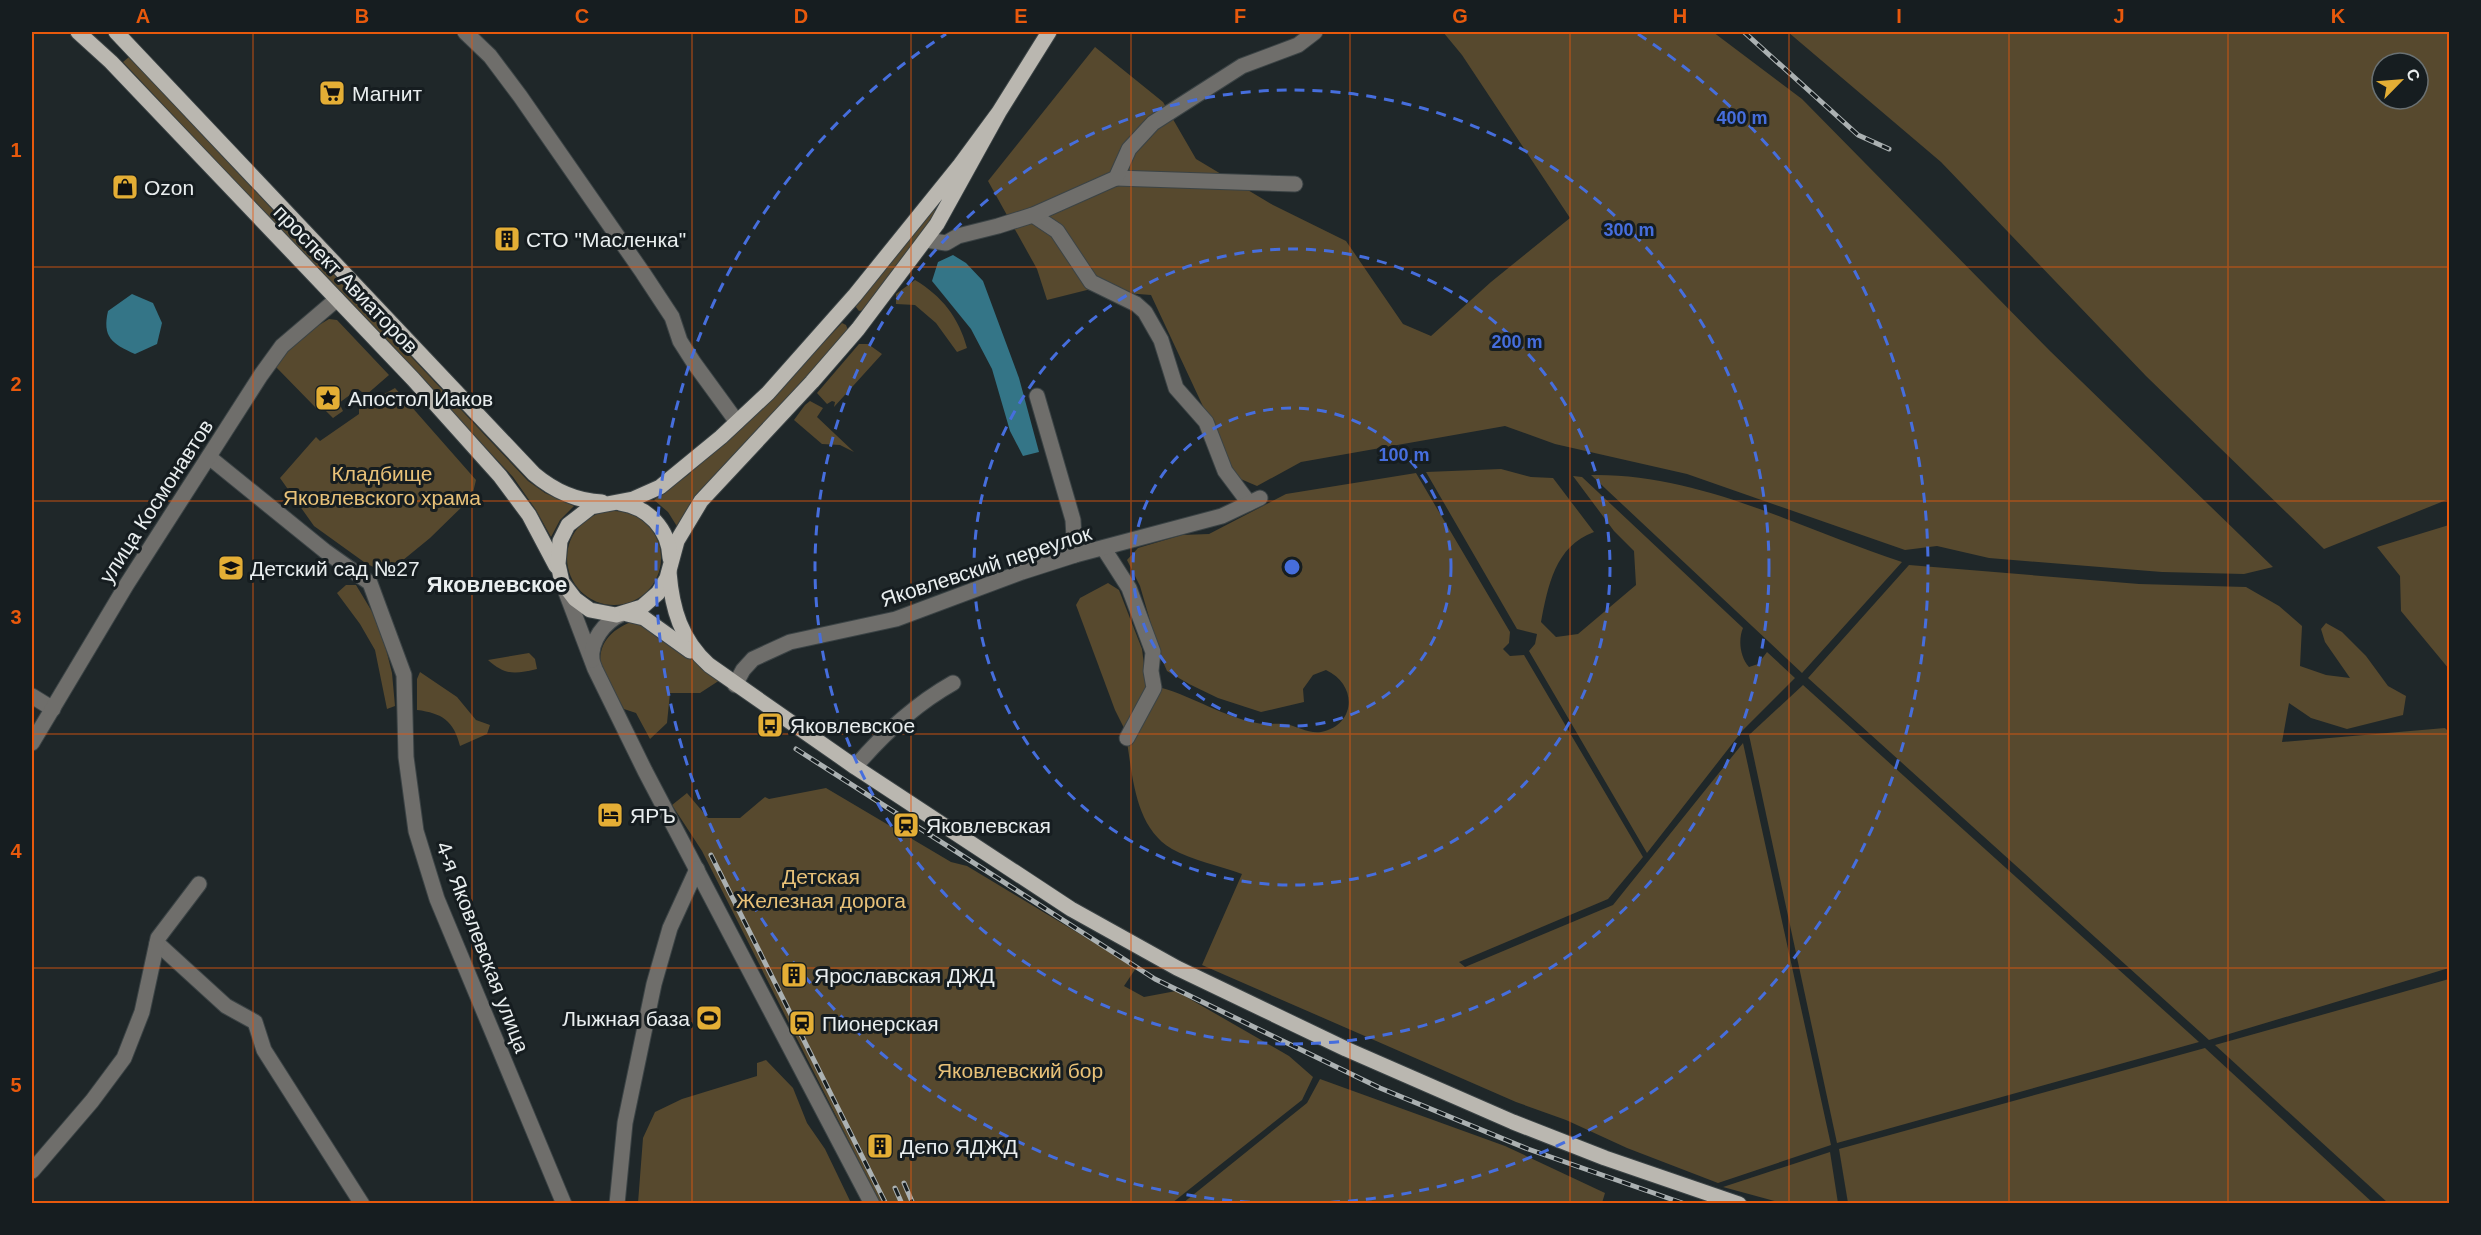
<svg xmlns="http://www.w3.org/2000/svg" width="2481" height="1235" viewBox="0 0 2481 1235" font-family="Helvetica,sans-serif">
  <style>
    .green { fill: #57492e; fill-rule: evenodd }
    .water { fill: #347587 }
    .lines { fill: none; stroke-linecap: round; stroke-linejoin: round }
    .minor-casing { stroke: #3b4345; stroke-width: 17 }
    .major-casing { stroke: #3b4345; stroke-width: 17 }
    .minor { stroke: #6f6e6b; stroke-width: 15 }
    .major { stroke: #bab7b0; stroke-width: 15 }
    .rail-casing { stroke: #abb1b2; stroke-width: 5 }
    .rail { stroke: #161d20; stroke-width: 3; stroke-dasharray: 9; stroke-linecap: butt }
    .grid { fill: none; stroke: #e8590c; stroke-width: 1.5; stroke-opacity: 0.55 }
    .ring { fill: none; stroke: #466edd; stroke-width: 3; stroke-dasharray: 10 8 }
    .labels { text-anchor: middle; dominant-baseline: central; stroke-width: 6; stroke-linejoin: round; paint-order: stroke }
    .poi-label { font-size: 21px; fill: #e9eeef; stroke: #161d20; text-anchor: start }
    .street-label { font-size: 21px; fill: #e9eeef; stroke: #161d20 }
    .park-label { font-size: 21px; fill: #e8c178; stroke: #161d20 }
    .neighbourhood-label { font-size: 22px; font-weight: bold; fill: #e9eeef; stroke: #161d20 }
    .centre { fill: #466edd; stroke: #161d20; stroke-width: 3 }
    .ring-label { font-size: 18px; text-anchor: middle; font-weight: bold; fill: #466edd; stroke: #161d20; stroke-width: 6; stroke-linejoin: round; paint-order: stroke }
    .neatline { fill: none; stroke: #e8590c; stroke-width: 2 }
    .grid-label { font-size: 20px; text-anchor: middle; font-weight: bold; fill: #e8590c }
  </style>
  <rect width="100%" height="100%" fill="#1f2729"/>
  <g class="green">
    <polygon points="1443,32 1713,32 1802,99 2050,351 2273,567 2244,574 2162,572 1989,558 1937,546 1905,550 1687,474 1555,444 1505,426 1301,462 1257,486 1236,477 1151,295 1087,290 1047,300 1037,269 988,181 1095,47 1163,102 1196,159 1273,205 1346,241 1403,324 1431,336 1491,282 1570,218 1462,55"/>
    <path d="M1788 32H2449V499L2324 549 2146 376 1941 162ZM2382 63H2418V99H2382Z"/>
    <polygon points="129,57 528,481 545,493 574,506 560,520 551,537 536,510 513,477 123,62"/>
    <polygon points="933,209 937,212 864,310 859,311 855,306"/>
    <path d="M915 280C942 296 959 318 967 348L957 352 936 323 915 305 896 304V294Z"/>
    <polygon points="329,319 337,320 389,375 366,395 358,389 339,403 343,411 333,418 319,404 316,408 276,367 275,361 296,339"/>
    <polygon points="842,323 846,325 848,330 678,528 668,512 654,500 688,475 772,397"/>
    <polygon points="859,344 868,344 882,354 834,407 835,402 832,401 827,404 817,393"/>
    <polygon points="395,388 476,480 472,497 430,538 386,574 364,562 314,526 280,478 316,437 320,441 359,414 359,408"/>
    <polygon points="810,401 823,408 817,417 854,452 840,445 822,444 794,420 805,405"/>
    <path d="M1501 469 1531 477 1553 478 1594 532C1555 546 1548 586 1541 622L1556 637 1578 634 1636 585 1634 551 1614 531 1573 476 1582 477 1743 628C1738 640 1740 657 1749 667L1758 664 1767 652 1795 678 1743 730 1647 853 1529 651 1535 644 1537 634 1517 629 1426 472Z"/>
    <path d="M1416 473 1510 632 1509 643 1503 649 1510 656 1524 655 1643 857 1608 899 1459 962 1465 967 1613 905 1743 743 1831 1145 1718 1183 1627 1148 1566 1120 1516 1102 1202 965 1242 874C1220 866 1192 860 1172 849 1136 828 1133 780 1127 742L1162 688C1194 697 1224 717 1257 723 1266 725 1276 723 1285 724 1297 726 1309 734 1321 732 1356 725 1358 685 1326 670L1313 675 1303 689 1304 702 1261 712 1218 698 1189 684 1167 671 1160 655 1140 586 1127 560 1138 548 1182 535 1209 534 1286 494Z"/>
    <path d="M1591 475C1700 473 1801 529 1902 562L1802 673Z"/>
    <circle cx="614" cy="558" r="47"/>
    <polygon points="2449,525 2450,525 2449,669 2401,611 2400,576 2377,547"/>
    <polygon points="1909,565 2139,584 2246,587 2279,606 2302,626 2300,666 2326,675 2350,678 2325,642 2321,629 2326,623 2342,632 2366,656 2388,686 2406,696 2403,715 2347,729 2311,718 2289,703 2282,742 2445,728 2449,732 2449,968 2209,1040 1808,678"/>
    <polygon points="1108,583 1119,590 1142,649 1147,689 1125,730 1115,710 1076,605 1080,598"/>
    <polygon points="346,585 356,585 380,625 392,673 395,706 387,709 375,650 360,624 337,593"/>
    <path d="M631 622 645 626 720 680 700 693H670L667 723 650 739 636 713 624 709 601 667C597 644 611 630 631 622Z"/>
    <path d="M529 653 535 659 537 669C515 674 506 676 488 660Z"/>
    <path d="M420 672 457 697 476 720 490 725 487 734 460 746C454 721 442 713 417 710V679Z"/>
    <polygon points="1803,685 2199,1042 1837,1143 1749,735"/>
    <polygon points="826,788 951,862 967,866 1136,968 1124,986 1144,997 1176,991 1289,1056 1313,1077 1302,1100 1172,1203 880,1203 702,851 672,805 687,793 708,818 740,818 765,797 769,799"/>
    <polygon points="2449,979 2449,1203 2388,1203 2215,1045"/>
    <polygon points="2205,1048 2373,1203 1848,1203 1839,1149"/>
    <polygon points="766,1060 793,1088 807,1123 825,1149 851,1203 638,1203 643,1138 655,1112 682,1099 757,1076 757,1063"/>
    <polygon points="1320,1079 1505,1146 1605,1193 1602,1203 1183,1203 1307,1103"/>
    <polygon points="1830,1152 1838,1203 1782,1203 1723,1187"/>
  </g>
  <g class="water">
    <polygon points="953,255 966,263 983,281 1019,378 1039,452 1023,456 1010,431 992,369 971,329 932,281 938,262"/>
    <path d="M132 294 153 303 162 323 157 344 135 354C112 344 102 337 108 311Z"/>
  </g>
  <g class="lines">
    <defs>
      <g id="minor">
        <polyline points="465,32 490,56 520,96 643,273 672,317 680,341 694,363 737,422"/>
        <polyline points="1116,178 1295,184"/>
        <polyline points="1033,215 1057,231 1091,282 1136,304 1145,312 1161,340 1176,388 1206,422 1225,471 1249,503"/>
        <polyline points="926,240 946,243 958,236 998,226 1033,215 1116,178 1129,149 1153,123 1242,66 1298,45 1315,32"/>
        <polyline points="1037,396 1073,520 1075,555"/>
        <polyline points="209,457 325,551 370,583 404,675 406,757 416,831 437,899 564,1204"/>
        <polyline points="1104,549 1129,588 1153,652 1151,671 1154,688 1127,738"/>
        <polyline points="564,587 595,669 645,771 872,1204"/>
        <path d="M592 660C590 641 604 622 622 614"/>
        <polyline points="735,685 743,670 753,659 790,642 896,619 1022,572 1075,555 1222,516 1260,498"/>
        <polyline points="32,696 53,709"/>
        <polyline points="32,743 127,584 261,375 282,346 337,299"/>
        <path d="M855 767C884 733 914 705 953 683"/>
        <polyline points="157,943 226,1006 255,1022 264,1050 362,1204"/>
        <polyline points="32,1171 92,1101 124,1058 142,1012 158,938 199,884"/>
        <polyline points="617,1204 625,1123 654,984 670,928 697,869"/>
      </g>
      <g id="major">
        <polyline points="78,32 111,62 413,379 500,476 529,515 556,566"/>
        <path d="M116 32 534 474C553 490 576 501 602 502"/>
        <polyline points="999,112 937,224 916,252 858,329 812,382 701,501 677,541 667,578 658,593 642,607 616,615 590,610 575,599 562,582 558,564 560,541 568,525 591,507 633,499 660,487 721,437 768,393 855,295 960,165 999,112 1049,32"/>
        <path d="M620 503C648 507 669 529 670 558"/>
        <path d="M669 572C672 609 681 640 709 665L855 767 1071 909 1177 968 1346 1049 1513 1122 1605 1158 1739 1204"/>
        <polyline points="627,614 644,618 690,651"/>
      </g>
    </defs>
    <use href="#minor" class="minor-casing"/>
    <use href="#major" class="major-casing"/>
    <use href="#minor" class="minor"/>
    <use href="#major" class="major"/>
    <defs>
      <g id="rail">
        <polyline points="1744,32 1858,135 1889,149"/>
        <polyline points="796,749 1155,979 1380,1088 1528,1149 1685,1204"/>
        <polyline points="711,855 886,1204"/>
        <polyline points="904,1183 913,1204"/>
        <polyline points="895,1188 902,1204"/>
      </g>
    </defs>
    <use href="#rail" class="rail-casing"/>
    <use href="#rail" class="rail"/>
  </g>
  <path class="grid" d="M253 32V1204M472 32V1204M692 32V1204M911 32V1204M1131 32V1204M1350 32V1204M1570 32V1204M1789 32V1204M2009 32V1204M2228 32V1204M32 267H2450M32 501H2450M32 734H2450M32 968H2450"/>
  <g class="ring">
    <circle cx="1292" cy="567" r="159"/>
    <circle cx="1292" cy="567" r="318"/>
    <circle cx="1292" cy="567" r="477"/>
    <path d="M1638 34A636 636 0 1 1 946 34"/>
  </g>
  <defs>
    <symbol id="supermarket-square" viewBox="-11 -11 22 22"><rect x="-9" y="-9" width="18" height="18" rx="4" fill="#e4ae35" stroke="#161d20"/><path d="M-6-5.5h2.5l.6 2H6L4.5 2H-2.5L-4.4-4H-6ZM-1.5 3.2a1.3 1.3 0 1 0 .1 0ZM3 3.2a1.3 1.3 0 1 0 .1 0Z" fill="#111"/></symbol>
    <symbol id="shop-square" viewBox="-11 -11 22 22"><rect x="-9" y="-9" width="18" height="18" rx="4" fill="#e4ae35" stroke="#161d20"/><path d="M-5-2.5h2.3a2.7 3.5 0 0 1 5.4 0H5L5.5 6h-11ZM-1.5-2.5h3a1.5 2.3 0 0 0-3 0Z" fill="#111"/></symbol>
    <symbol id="building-square" viewBox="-11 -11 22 22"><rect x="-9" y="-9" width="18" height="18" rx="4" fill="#e4ae35" stroke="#161d20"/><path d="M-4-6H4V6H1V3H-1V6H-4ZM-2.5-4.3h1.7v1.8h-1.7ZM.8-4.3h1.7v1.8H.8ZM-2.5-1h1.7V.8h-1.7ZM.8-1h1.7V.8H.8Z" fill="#111"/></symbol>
    <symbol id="sight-square" viewBox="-11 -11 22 22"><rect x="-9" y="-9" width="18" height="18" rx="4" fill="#e4ae35" stroke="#161d20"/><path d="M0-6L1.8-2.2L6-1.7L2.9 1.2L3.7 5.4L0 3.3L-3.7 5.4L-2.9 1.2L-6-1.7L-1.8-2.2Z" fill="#111"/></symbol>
    <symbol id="school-square" viewBox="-11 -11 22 22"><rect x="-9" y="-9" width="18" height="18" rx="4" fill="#e4ae35" stroke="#161d20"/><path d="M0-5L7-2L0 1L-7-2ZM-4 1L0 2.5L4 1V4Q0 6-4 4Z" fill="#111"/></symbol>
    <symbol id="bus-square" viewBox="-11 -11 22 22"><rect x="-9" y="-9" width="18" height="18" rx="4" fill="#e4ae35" stroke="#161d20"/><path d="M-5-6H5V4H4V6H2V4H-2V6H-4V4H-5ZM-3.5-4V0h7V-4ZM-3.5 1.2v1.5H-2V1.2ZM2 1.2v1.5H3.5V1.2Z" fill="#111"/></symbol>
    <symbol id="hotel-square" viewBox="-11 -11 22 22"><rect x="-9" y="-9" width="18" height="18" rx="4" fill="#e4ae35" stroke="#161d20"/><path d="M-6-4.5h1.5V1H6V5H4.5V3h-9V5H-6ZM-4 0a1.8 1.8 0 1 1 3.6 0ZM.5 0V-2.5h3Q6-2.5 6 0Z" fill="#111"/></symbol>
    <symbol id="station-square" viewBox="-11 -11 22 22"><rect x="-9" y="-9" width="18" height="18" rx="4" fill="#e4ae35" stroke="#161d20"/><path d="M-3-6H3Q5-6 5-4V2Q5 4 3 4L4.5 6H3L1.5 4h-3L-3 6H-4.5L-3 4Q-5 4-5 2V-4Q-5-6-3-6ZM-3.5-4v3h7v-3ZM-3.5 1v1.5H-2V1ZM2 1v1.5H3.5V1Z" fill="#111"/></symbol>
    <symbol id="stadium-square" viewBox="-11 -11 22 22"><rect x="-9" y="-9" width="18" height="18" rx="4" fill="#e4ae35" stroke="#161d20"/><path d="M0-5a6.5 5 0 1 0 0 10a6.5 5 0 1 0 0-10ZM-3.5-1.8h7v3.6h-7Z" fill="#111"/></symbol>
  </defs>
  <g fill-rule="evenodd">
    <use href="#supermarket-square" x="317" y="78" width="30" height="30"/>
    <use href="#shop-square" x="110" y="172" width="30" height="30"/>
    <use href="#building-square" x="492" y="224" width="30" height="30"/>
    <use href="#sight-square" x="313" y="383" width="30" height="30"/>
    <use href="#school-square" x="216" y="553" width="30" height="30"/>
    <use href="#bus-square" x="755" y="710" width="30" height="30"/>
    <use href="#hotel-square" x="595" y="800" width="30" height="30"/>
    <use href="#station-square" x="891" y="810" width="30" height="30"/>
    <use href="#building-square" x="779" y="960" width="30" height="30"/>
    <use href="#stadium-square" x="694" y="1003" width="30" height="30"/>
    <use href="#station-square" x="787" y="1008" width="30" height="30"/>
    <use href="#building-square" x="865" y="1131" width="30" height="30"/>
  </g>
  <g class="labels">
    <g class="poi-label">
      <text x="352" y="93">Магнит</text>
      <text x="144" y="187">Ozon</text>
      <text x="526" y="239">СТО "Масленка"</text>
      <text x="348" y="398">Апостол Иаков</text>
      <text x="250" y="568">Детский сад №27</text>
      <text x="790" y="725">Яковлевское</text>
      <text x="630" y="815">ЯРЪ</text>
      <text x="926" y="825">Яковлевская</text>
      <text x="814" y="975">Ярославская ДЖД</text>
      <text x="690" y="1018" text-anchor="end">Лыжная база</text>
      <text x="822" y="1023">Пионерская</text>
      <text x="900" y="1146">Депо ЯДЖД</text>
    </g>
    <g class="street-label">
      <text transform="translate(346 279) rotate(46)">проспект Авиаторов</text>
      <text transform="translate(156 501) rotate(-57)">улица Космонавтов</text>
      <text transform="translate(986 566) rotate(-18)">Яковлевский переулок</text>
      <text transform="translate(483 947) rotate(69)">4-я Яковлевская улица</text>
    </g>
    <g class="park-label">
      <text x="382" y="473">Кладбище<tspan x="382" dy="24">Яковлевского храма</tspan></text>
      <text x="821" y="876">Детская<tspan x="821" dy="24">Железная дорога</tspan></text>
      <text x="1020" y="1070">Яковлевский бор</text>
    </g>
    <g class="neighbourhood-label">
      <text x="497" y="584">Яковлевское</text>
    </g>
  </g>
  <circle cx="1292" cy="567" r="9" class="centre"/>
  <g class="ring-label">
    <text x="1742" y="124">400 m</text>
    <text x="1629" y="236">300 m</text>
    <text x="1517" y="348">200 m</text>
    <text x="1404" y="461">100 m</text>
  </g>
  <rect width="2481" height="1235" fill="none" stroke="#161d20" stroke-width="66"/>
  <g transform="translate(2400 81) rotate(65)"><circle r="28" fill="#161d20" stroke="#6a7173" stroke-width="1.5"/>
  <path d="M0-4.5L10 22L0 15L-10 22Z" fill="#e4ae35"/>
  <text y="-9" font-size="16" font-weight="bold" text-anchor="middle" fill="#e9eeef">С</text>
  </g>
  <rect x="33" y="33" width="2415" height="1169" class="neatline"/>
  <g class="grid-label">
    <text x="143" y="23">A</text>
    <text x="362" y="23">B</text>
    <text x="582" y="23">C</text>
    <text x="801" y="23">D</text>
    <text x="1021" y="23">E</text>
    <text x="1240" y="23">F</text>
    <text x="1460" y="23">G</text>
    <text x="1680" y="23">H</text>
    <text x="1899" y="23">I</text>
    <text x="2119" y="23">J</text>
    <text x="2338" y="23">K</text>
    <text x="16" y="157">1</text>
    <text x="16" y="391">2</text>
    <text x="16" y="624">3</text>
    <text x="16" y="858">4</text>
    <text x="16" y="1092">5</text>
  </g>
</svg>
